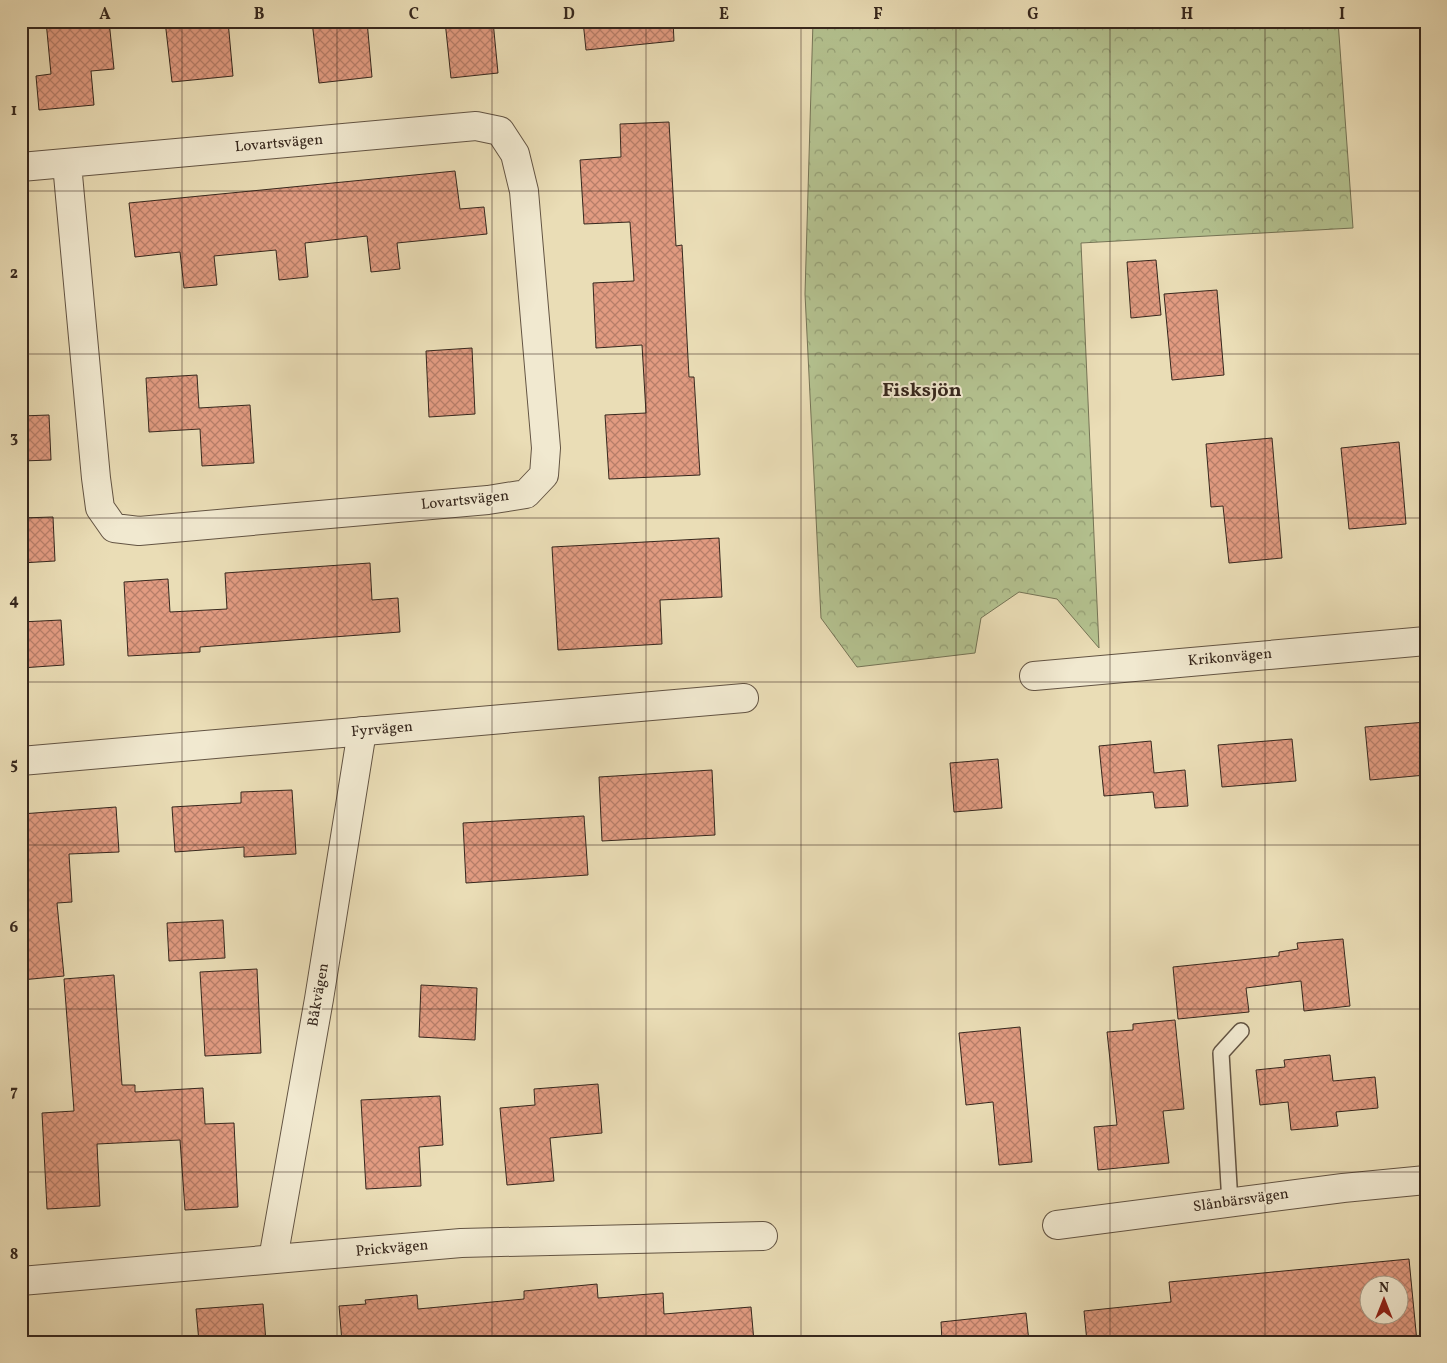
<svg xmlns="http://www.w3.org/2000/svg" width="1447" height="1363" viewBox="0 0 1447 1363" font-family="Vollkorn,serif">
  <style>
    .forest { fill: url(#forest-crowns); stroke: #757456 }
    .building { fill: url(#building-cross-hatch); stroke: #36271d; fill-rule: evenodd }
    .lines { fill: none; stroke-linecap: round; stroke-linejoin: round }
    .lane-casing { stroke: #635443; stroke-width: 18 }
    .street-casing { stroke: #635443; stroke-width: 30 }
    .lane { stroke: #f1e9d0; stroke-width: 15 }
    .street { stroke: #f1e9d0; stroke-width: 28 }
    .grid { fill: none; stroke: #36271d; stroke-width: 1; stroke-opacity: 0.55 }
    .labels { text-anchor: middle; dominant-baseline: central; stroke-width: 4; stroke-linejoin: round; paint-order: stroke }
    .street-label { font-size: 15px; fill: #36271d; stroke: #f1e9d0 }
    .district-label { font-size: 20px; font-weight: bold; fill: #36271d; stroke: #f1e9d0 }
    .neatline { fill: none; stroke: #36271d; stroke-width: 2 }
    .grid-label { font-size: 16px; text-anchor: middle; font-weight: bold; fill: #36271d }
  </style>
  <defs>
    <pattern id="forest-crowns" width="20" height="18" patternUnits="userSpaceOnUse" patternTransform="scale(1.25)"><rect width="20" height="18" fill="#b4c290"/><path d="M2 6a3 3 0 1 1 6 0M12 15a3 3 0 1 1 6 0" fill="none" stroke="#939e75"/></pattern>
    <pattern id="building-cross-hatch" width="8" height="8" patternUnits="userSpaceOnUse" patternTransform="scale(1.25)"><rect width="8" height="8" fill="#e19b81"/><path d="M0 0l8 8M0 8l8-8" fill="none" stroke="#b77e69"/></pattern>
  </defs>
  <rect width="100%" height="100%" fill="#eaddb6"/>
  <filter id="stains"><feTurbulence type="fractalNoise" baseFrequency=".004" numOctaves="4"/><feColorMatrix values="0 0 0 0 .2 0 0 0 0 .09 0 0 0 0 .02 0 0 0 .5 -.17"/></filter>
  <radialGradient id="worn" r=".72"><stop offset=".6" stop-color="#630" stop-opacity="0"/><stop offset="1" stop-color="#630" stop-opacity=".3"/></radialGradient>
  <polygon class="forest" points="813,21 1338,21 1353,228 1081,243 1099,648 1057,599 1019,592 981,618 975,653 857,667 821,618 805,294"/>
  <g class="building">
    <polygon points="46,21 109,21 114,69 91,71 94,105 39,110 36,76 51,74"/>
    <polygon points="165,21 228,21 233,76 172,82"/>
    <polygon points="312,21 367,21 372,77 319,83"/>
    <polygon points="445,21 493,21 498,73 451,78"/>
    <polygon points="583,21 673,21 674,41 586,50"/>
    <polygon points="669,122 676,246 682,245 689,377 694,377 700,475 609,479 605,415 646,413 642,345 596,348 593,283 634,281 630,222 584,224 580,160 621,157 620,124"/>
    <polygon points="455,171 460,209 484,207 487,234 397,243 400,269 371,272 367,236 305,243 308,277 279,280 276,250 214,256 217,285 184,288 180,252 135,257 129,203"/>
    <polygon points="1156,260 1161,315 1131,318 1127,262"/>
    <polygon points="1217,290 1224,375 1172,380 1164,294"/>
    <polygon points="472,348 475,414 429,417 426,351"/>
    <polygon points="197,375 199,408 250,405 254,463 202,466 200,429 149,432 146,378"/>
    <polygon points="49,415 51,460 21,461 21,416"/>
    <polygon points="1272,438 1282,558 1229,563 1223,506 1211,507 1206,444"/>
    <polygon points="1399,442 1406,524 1349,529 1341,448"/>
    <polygon points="53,517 55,561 21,563 21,518"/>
    <polygon points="719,538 722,597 660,600 662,644 558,650 552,547"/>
    <polygon points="370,563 372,600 398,598 400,632 200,647 200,652 128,656 124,582 168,579 170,612 227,609 225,573"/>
    <polygon points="61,620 64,665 21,668 21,622"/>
    <polygon points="1426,722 1426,775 1370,780 1365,727"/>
    <polygon points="1292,739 1296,781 1222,787 1218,745"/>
    <polygon points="1151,741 1154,773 1185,770 1188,806 1155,808 1153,792 1104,796 1099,746"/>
    <polygon points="998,759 1002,808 954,812 950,763"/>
    <polygon points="712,770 715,835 602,841 599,777"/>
    <polygon points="292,790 296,854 244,857 244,847 175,852 172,807 241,803 241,792"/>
    <polygon points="116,807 119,852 69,854 72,902 57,903 64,976 21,980 21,942 24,942 21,890 21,814"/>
    <polygon points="584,816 588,875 466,883 463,823"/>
    <polygon points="223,920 225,958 169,961 167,923"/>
    <polygon points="1343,939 1350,1006 1304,1011 1301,981 1246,988 1249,1012 1178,1019 1173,967 1279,956 1279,952 1298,949 1297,943"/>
    <polygon points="257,969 261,1053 205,1056 200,972"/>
    <polygon points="114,975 122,1085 135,1085 135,1092 203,1088 205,1124 234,1123 238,1207 185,1210 180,1140 97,1144 100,1206 47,1209 42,1113 74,1111 64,979"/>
    <polygon points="421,985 477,988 475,1040 419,1037"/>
    <polygon points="1175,1020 1184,1109 1163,1111 1169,1163 1098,1170 1094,1127 1117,1125 1107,1032 1133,1030 1133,1024"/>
    <polygon points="1020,1027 1032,1162 999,1165 993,1102 966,1105 959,1033"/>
    <polygon points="1330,1055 1333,1081 1375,1077 1378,1108 1336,1112 1338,1126 1291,1130 1288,1102 1260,1105 1256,1070 1285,1067 1284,1060"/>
    <polygon points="598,1084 602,1133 550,1138 554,1181 507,1185 500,1108 535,1105 534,1089"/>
    <polygon points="440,1096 443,1145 419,1147 421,1186 366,1189 361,1100"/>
    <path d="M1409 1259 1417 1342H1087L1084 1311 1171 1302 1169 1282ZM1370 1286H1400V1316H1370Z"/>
    <polygon points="597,1284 598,1298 663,1293 664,1314 751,1307 754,1342 342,1342 339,1306 366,1304 365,1300 417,1295 418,1309 524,1299 524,1291"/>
    <polygon points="263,1304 266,1342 199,1342 196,1309"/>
    <polygon points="1026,1313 1029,1342 942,1342 941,1322"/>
  </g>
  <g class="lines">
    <defs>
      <polyline id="lane" points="1230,1203 1221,1053 1241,1031"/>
      <g id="street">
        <polyline points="21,167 476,126 500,131 515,154 524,191 546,448 544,475 526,494 488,500 139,531 114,528 100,508 96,478 67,164"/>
        <polyline points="1034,676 1426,641"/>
        <polyline points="21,761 744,698"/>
        <polyline points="1057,1225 1343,1188 1426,1180"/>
        <polyline points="273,1259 319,999 362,731"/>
        <polyline points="21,1281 461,1243 763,1236"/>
      </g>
    </defs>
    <use href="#lane" class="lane-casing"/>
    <use href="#street" class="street-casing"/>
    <use href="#lane" class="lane"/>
    <use href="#street" class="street"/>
  </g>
  <path class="grid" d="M182 21V1342M337 21V1342M492 21V1342M646 21V1342M801 21V1342M956 21V1342M1110 21V1342M1265 21V1342M21 191H1426M21 354H1426M21 518H1426M21 682H1426M21 845H1426M21 1009H1426M21 1172H1426"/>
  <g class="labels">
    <g class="street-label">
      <text transform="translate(279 144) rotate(-5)">Lovartsvägen</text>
      <text transform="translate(465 501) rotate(-6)">Lovartsvägen</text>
      <text transform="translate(1230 658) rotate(-5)">Krikonvägen</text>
      <text transform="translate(382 730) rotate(-5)">Fyrvägen</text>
      <text transform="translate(319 995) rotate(-80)">Båkvägen</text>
      <text transform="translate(1241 1201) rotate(-8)">Slånbärsvägen</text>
      <text transform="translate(392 1249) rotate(-5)">Prickvägen</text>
    </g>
    <g class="district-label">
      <text x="922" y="391">Fisksjön</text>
    </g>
  </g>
  <rect width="1447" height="1363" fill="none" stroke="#eaddb6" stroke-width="55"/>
  <g transform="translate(1384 1300)"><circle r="24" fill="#f1e9d0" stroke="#a69b88"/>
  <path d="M0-4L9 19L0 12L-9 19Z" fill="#8f2418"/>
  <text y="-8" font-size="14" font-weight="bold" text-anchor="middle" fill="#36271d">N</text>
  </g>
  <rect x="28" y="28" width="1392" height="1308" class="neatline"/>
  <g class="grid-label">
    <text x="105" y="19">A</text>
    <text x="259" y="19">B</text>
    <text x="414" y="19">C</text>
    <text x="569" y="19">D</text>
    <text x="724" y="19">E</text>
    <text x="878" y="19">F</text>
    <text x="1033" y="19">G</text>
    <text x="1187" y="19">H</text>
    <text x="1342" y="19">I</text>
    <text x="14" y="115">1</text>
    <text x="14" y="278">2</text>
    <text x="14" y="442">3</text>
    <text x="14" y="605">4</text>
    <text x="14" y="769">5</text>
    <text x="14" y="932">6</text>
    <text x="14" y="1096">7</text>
    <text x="14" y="1259">8</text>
  </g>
  <rect width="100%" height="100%" filter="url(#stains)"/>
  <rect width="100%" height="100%" fill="url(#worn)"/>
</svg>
